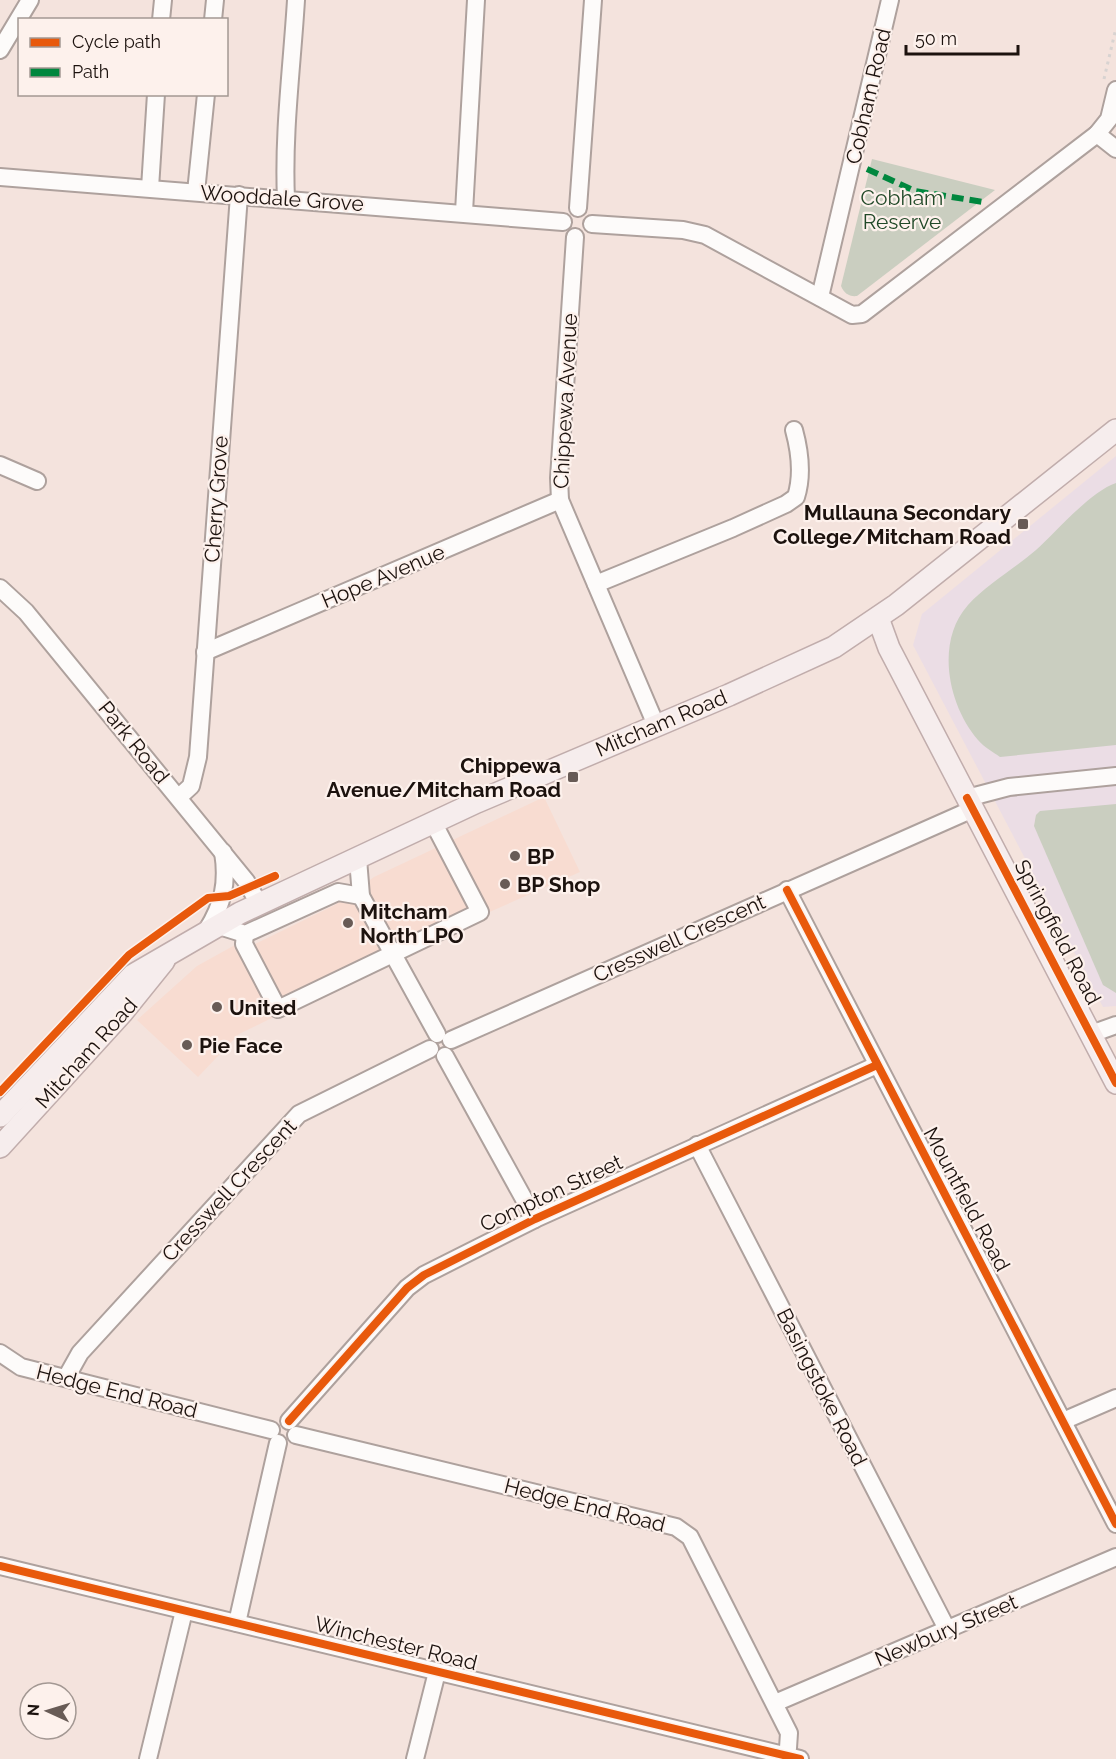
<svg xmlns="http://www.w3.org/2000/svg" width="1116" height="1759" viewBox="0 0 1116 1759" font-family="Raleway,sans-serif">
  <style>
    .built { fill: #f8dcd1 }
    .education { fill: #ebdde5 }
    .green { fill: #cacec0 }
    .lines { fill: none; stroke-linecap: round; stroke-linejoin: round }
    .minor-casing { stroke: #aea19d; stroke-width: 20 }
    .major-casing { stroke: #c1adac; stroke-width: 24 }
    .path { stroke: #d8d3d1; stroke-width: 3; stroke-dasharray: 3 4.5; stroke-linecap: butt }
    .minor { stroke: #fdfbfa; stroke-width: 16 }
    .major { stroke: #f6eded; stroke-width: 21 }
    .quiet { stroke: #00873e; stroke-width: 6; stroke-dasharray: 12 6; stroke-linecap: butt }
    .cycleway-casing { stroke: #fdf1ec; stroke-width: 11 }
    .cycleway { stroke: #e8590c; stroke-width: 8 }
    .poi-dot { fill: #685b56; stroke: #fdf1ec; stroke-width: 2 }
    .labels { text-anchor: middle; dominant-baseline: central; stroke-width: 4.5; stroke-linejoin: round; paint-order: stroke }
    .street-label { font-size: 21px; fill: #1c120e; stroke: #fdf1ec }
    .park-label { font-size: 21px; fill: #214928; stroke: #fdf1ec }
    .poi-label { font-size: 21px; font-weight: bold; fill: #1c120e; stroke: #fdf1ec; text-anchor: start }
  </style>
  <rect width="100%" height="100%" fill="#f4e3dd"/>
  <polygon class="built" points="544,797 580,872 485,914 239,1034 198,1077 137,1020 197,966 235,945 249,947 335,905 374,877"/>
  <polygon class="education" points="1116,456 1116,1006 1103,1007 913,645 922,614"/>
  <g class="green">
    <path d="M872 159 995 190 857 296C849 297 844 293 841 286Z"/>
    <path d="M1116 483V745L1000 757C993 752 984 747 978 740 948 705 935 642 968 605 987 584 1014 569 1036 550 1056 532 1091 491 1116 483Z"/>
    <polygon points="1116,804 1116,993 1103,985 1034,826 1036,815 1040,811"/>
  </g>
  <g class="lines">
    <defs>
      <g id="minor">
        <polyline points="161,20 163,0"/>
        <polyline points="213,20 215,0"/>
        <polyline points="0,50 30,0"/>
        <polyline points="1097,134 1109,119 1116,90"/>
        <polyline points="0,177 563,222"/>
        <polyline points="150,188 156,94"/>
        <polyline points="196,192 206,94"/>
        <path d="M286 199C283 133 292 66 296 0"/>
        <polyline points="578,208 593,0"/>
        <polyline points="464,212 476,0"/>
        <polyline points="592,224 683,230 705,235 852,315 862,314 1097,134 1116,149"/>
        <polyline points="575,237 559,478 560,500 656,725"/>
        <polyline points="820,297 890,0"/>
        <polyline points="0,465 37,481"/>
        <path d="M596 584 733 528 786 504 796 497C803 475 800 452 794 430"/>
        <polyline points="0,588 26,612 246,881 259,904"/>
        <polyline points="205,652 560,500"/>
        <polyline points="179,797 191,786 198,757 239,195"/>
        <polyline points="967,798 1009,787 1116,776"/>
        <polyline points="358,859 361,896 437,1034"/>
        <polyline points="787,890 1116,1524"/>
        <polyline points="216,925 245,934 338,892 361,896"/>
        <path d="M207 930C223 904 228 883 223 852"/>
        <polyline points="245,934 244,944 278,1009 480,912 433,822"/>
        <polyline points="1091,1034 1116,1025"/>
        <polyline points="451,1040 973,809"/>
        <polyline points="445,1056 535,1219"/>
        <polyline points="697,1145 947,1629"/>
        <polyline points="0,1353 21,1367 271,1430"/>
        <polyline points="66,1378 80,1353 299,1114 430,1049"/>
        <polyline points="289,1421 407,1288 424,1275 535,1219 877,1065"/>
        <polyline points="1063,1421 1116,1398"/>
        <polyline points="296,1435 676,1527 690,1537 789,1733 788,1748 784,1755"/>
        <polyline points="0,1566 800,1759"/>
        <polyline points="237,1623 278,1443"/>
        <polyline points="775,1703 1116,1557"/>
        <polyline points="148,1759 184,1611"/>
        <polyline points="415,1759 437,1672"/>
      </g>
      <g id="major">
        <polyline points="878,618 889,648 1116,1083"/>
        <polyline points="0,1116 133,975 240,913 477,802 729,695 834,647 896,605 1116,430"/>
        <polyline points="0,1147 122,1013 164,961"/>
      </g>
    </defs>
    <use href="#minor" class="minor-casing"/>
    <use href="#major" class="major-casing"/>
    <polyline class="path" points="1104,79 1116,28"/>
    <use href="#minor" class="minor"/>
    <use href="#major" class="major"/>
    <polyline class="quiet" points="867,169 915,191 983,202"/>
    <defs>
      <g id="cycleway">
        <polyline points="967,798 1116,1083"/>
        <polyline points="787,890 1116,1524"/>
        <polyline points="0,1092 129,955 208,898 229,896 275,876"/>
        <polyline points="289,1421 407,1288 424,1275 535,1219 877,1065"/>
        <polyline points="0,1566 800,1759"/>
      </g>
    </defs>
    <use href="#cycleway" class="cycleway-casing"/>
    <use href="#cycleway" class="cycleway"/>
  </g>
  <g class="poi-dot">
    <rect x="1017" y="518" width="12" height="12" rx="3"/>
    <rect x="567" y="771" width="12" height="12" rx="3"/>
    <circle cx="515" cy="856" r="6"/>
    <circle cx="505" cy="884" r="6"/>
    <circle cx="348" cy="923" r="6"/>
    <circle cx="217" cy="1007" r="6"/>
    <circle cx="187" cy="1045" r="6"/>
  </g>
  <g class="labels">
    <g class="street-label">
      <text transform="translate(868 96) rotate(-77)">Cobham Road</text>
      <text transform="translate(282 198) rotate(4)">Wooddale Grove</text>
      <text transform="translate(565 401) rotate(-87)">Chippewa Avenue</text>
      <text transform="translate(216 499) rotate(-86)">Cherry Grove</text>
      <text transform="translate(383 576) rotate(-23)">Hope Avenue</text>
      <text transform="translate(661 723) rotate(-23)">Mitcham Road</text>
      <text transform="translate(134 742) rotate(51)">Park Road</text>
      <text transform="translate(1058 932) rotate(62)">Springfield Road</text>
      <text transform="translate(679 938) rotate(-24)">Cresswell Crescent</text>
      <text transform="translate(86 1053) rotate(-48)">Mitcham Road</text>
      <text transform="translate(229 1190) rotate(-47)">Cresswell Crescent</text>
      <text transform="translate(551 1193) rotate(-25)">Compton Street</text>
      <text transform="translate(967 1199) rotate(62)">Mountfield Road</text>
      <text transform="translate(822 1387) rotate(63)">Basingstoke Road</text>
      <text transform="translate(117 1391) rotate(14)">Hedge End Road</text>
      <text transform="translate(585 1505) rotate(14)">Hedge End Road</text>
      <text transform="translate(946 1630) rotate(-23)">Newbury Street</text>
      <text transform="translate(396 1643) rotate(14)">Winchester Road</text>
    </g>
    <g class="park-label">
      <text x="902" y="197">Cobham<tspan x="902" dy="24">Reserve</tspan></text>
    </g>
    <g class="poi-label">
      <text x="1011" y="512" text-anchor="end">Mullauna Secondary<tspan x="1011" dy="24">College/Mitcham Road</tspan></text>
      <text x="561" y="765" text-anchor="end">Chippewa<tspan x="561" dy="24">Avenue/Mitcham Road</tspan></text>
      <text x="527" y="856">BP</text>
      <text x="517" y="884">BP Shop</text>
      <text x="360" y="911">Mitcham<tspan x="360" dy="24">North LPO</tspan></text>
      <text x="229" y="1007">United</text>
      <text x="199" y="1045">Pie Face</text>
    </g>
  </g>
  <rect x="18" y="18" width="210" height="78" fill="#fdf1ec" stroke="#a39893" stroke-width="1.5"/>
  <rect x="30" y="38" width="30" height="9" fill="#e8590c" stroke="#a39893" stroke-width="1.5"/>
  <text x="72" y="48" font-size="18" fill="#1c120e">Cycle path</text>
  <rect x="30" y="68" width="30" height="9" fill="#00873e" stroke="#a39893" stroke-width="1.5"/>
  <text x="72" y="78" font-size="18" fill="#1c120e">Path</text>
  <g transform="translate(48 1711) rotate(274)"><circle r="28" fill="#fdf1ec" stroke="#a39893" stroke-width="1.5"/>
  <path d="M0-4.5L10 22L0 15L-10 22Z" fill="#685b56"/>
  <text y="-9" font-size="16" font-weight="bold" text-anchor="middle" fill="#1c120e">N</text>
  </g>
  <path d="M906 45v9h112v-9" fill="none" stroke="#1c120e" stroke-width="3"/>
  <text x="915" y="45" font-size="18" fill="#1c120e" stroke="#fdf1ec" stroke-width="4.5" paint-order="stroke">50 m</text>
</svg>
